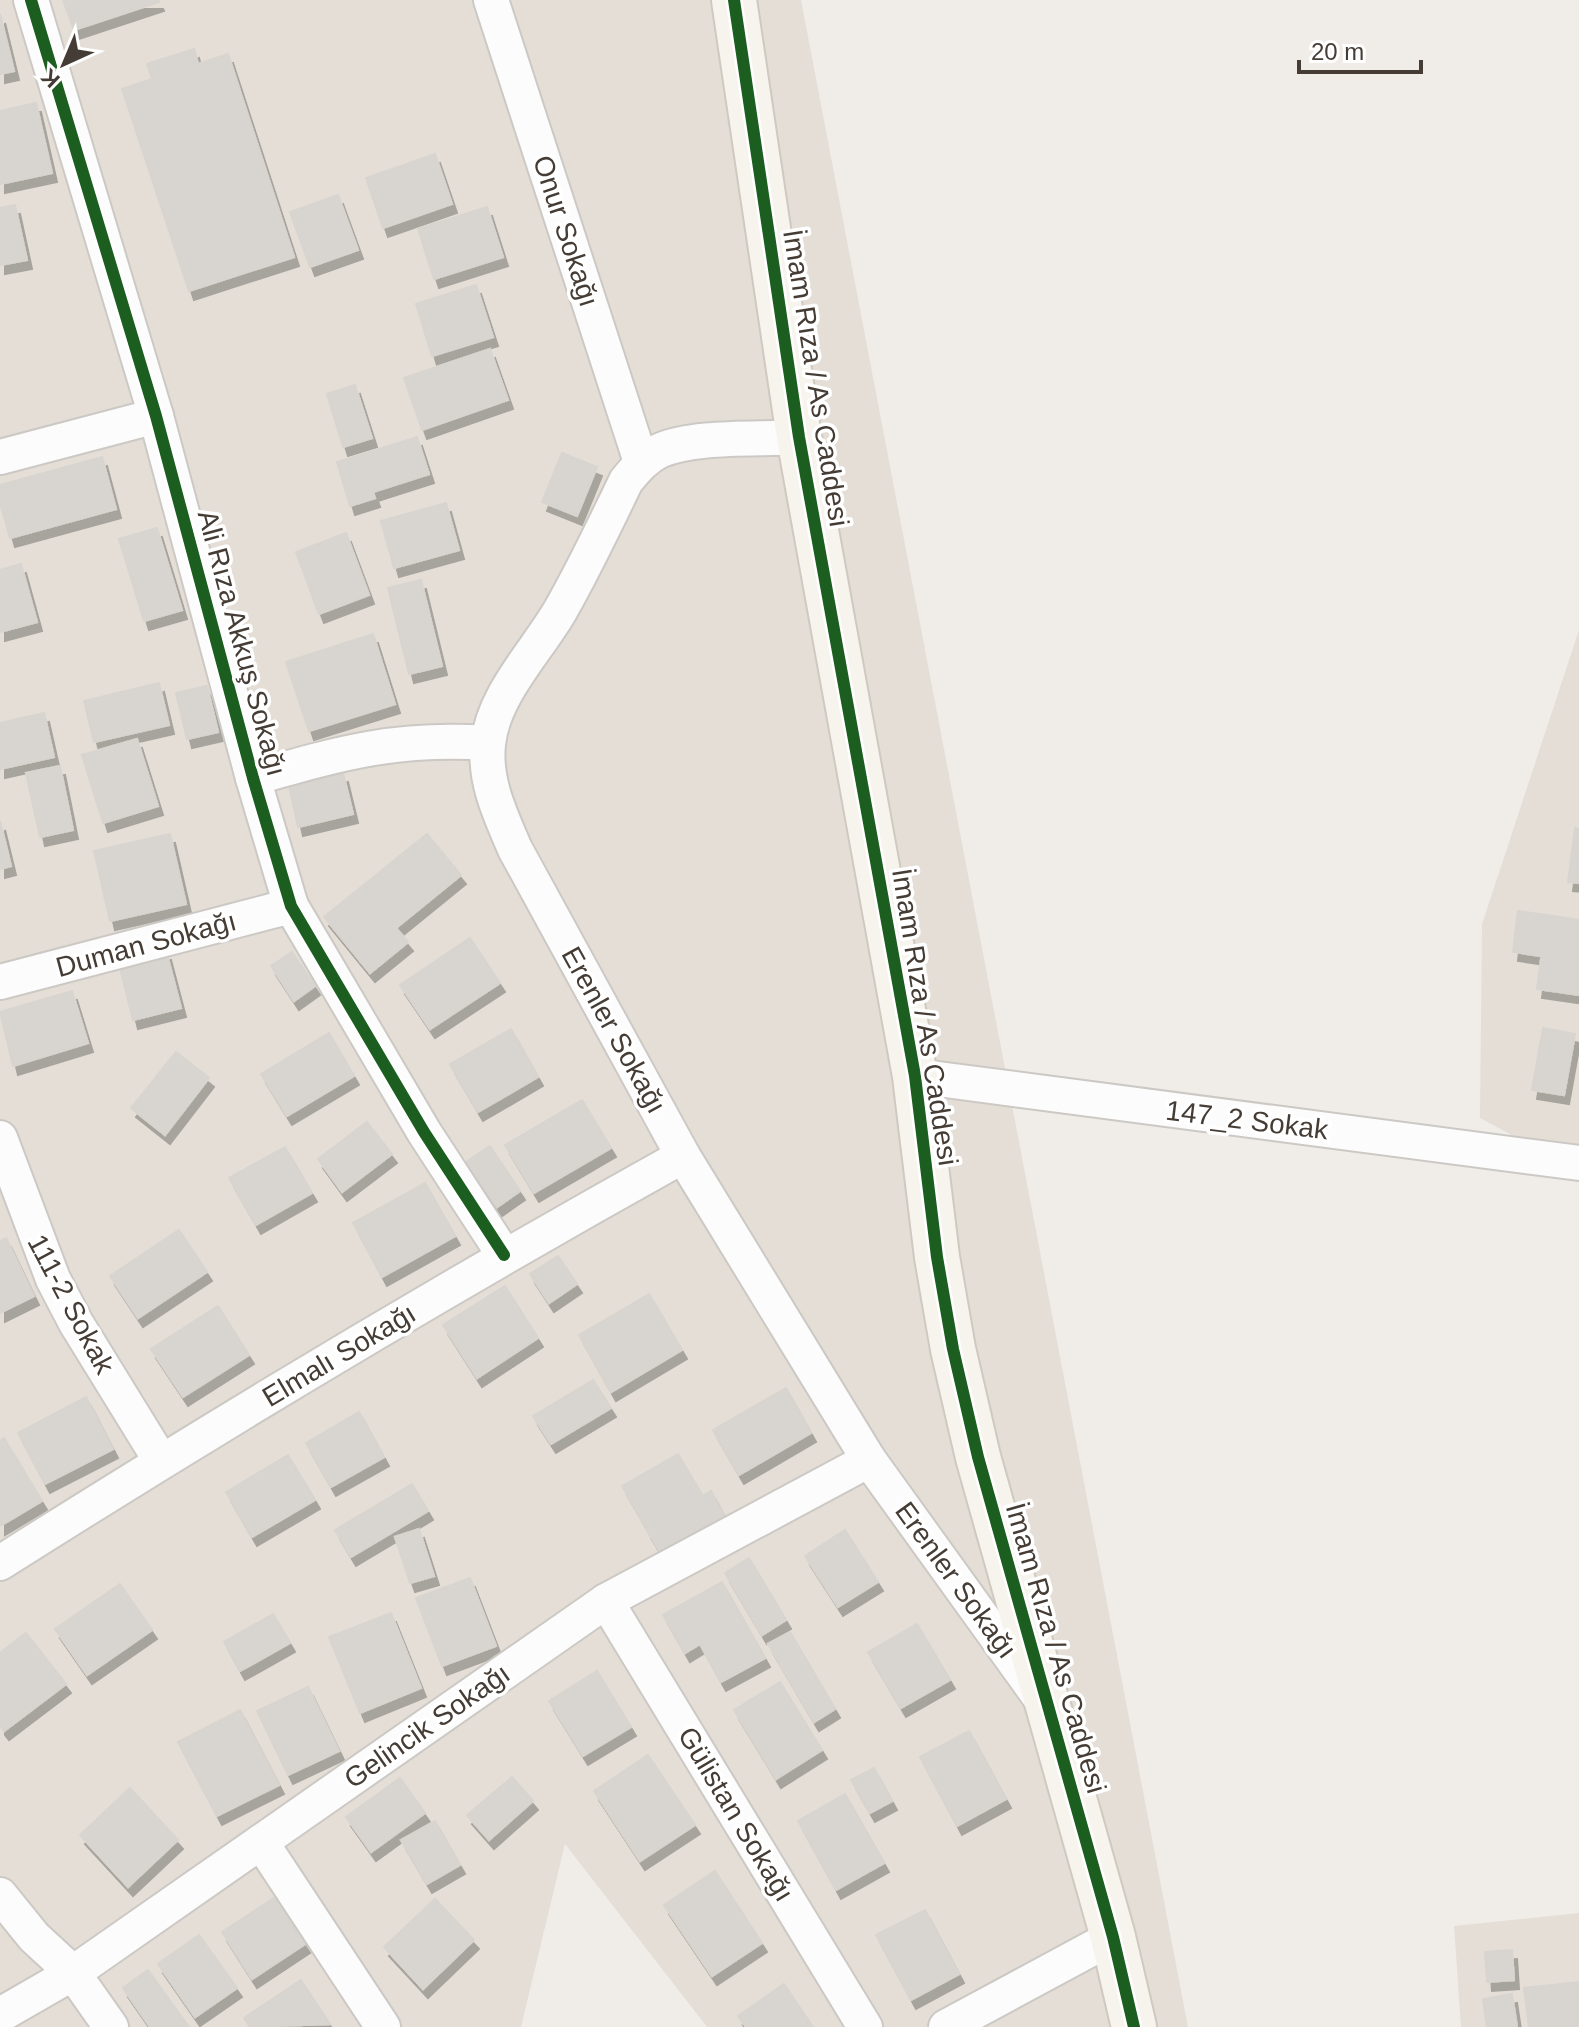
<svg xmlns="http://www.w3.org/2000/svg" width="1579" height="2027" viewBox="0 0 1579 2027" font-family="Helvetica,sans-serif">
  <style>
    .residential { fill: #e4ded6 }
    .building { fill: #d8d4d0; stroke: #d8d4cf; stroke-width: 2; filter: url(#shadow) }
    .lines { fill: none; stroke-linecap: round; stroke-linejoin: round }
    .street-casing { stroke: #ccc9c5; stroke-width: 38 }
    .secondary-casing { stroke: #cfc9c0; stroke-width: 48 }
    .street { stroke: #fdfcfc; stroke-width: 34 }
    .secondary { stroke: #f7f4ee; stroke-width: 44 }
    .cycleway-casing { stroke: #fff; stroke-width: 17 }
    .cycleway { stroke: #1b5e20; stroke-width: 12 }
    .labels { text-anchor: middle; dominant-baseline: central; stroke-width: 7; stroke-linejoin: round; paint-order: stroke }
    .street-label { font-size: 28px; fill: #453d35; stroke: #fff }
  </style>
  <defs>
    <filter id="shadow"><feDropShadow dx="5" dy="9" stdDeviation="0" flood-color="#0004"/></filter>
  </defs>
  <rect width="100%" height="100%" fill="#f0ede9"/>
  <g class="residential">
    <polygon points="0,0 801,0 1188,2027 707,2027 565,1844 521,2027 0,2027"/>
    <polygon points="1579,630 1579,1171 1480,1118 1482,924"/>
    <polygon points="1579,1913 1579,2027 1461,2027 1454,1926"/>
  </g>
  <g class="building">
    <polygon points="63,0 158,0 159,2 74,30"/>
    <polygon points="0,14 14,71 0,74"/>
    <polygon points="194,49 198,64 228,54 294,257 189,291 122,89 152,79 147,64"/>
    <polygon points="36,103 52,173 0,184 0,111"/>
    <polygon points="435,154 452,204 383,228 366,178"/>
    <polygon points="338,195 358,250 310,267 290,212"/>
    <polygon points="15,205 27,260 0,265 0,208"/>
    <polygon points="487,207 503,257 434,279 418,229"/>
    <polygon points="476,285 493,337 432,356 416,304"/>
    <polygon points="490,349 508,400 422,430 404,378"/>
    <polygon points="355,385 372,438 343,447 327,394"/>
    <polygon points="417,437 429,474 373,492 361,455"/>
    <polygon points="562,453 597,467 577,516 542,502"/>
    <polygon points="361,455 375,498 350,506 337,462"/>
    <polygon points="102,457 116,509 10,538 0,503 0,485"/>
    <polygon points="446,503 459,550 394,568 381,521"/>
    <polygon points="157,528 182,610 144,621 119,539"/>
    <polygon points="346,533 369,595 319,614 296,552"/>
    <polygon points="21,564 37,622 0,632 0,570"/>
    <polygon points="421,580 442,666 409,674 388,588"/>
    <polygon points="373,634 395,704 309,731 286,662"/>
    <polygon points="159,683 169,725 94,742 84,701"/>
    <polygon points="207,686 218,732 187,739 176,693"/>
    <polygon points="44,713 54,757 0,769 0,723"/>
    <polygon points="137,739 158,806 103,823 82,755"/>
    <polygon points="60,766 73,830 40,837 26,773"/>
    <polygon points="343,773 353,814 298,827 289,786"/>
    <polygon points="0,821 11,866 0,869"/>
    <polygon points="1575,828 1579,829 1579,883 1568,882"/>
    <polygon points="170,834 186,904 110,921 94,851"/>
    <polygon points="427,834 461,875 396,928 408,942 370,973 324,917"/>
    <polygon points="1518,911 1547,915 1541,956 1513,952"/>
    <polygon points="1547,915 1579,920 1579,995 1537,989"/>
    <polygon points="470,938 500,983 430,1029 400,985"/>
    <polygon points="166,951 181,1008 133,1020 119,964"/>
    <polygon points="292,952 315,986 294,1001 271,966"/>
    <polygon points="72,991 88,1043 13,1066 0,1012"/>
    <polygon points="1543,1028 1575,1034 1564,1095 1532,1090"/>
    <polygon points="511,1029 538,1077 478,1112 450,1064"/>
    <polygon points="329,1033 354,1076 287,1116 261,1074"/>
    <polygon points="176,1052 209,1078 165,1135 131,1108"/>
    <polygon points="582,1100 611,1148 534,1193 505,1145"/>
    <polygon points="367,1122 392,1154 342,1192 318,1159"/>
    <polygon points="490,1146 520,1191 497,1207 466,1162"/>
    <polygon points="285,1147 312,1193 256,1225 229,1178"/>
    <polygon points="425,1183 455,1236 382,1277 353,1223"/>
    <polygon points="179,1230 207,1272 138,1318 110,1276"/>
    <polygon points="6,1238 34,1296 0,1313 0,1241"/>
    <polygon points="558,1256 577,1284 549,1303 530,1274"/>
    <polygon points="505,1286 538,1338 477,1378 443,1325"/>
    <polygon points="649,1294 682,1350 611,1392 579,1335"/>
    <polygon points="218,1306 249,1355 183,1397 151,1349"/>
    <polygon points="593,1380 611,1408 551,1444 533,1416"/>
    <polygon points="786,1388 811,1433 739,1475 713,1430"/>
    <polygon points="86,1397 113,1449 45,1484 18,1433"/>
    <polygon points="359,1412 384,1457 331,1487 306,1443"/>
    <polygon points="4,1438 42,1501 0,1526 0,1441"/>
    <polygon points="678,1454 702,1495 646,1527 622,1486"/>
    <polygon points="288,1455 315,1500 252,1537 226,1492"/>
    <polygon points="412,1484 428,1511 351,1557 335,1530"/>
    <polygon points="711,1491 724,1516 660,1552 646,1529"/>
    <polygon points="419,1529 434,1576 410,1583 395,1537"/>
    <polygon points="845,1530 878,1582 838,1607 805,1556"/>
    <polygon points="749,1558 786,1620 762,1635 725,1573"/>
    <polygon points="470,1578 496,1646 442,1666 416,1598"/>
    <polygon points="722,1582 765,1658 721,1682 700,1644 685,1653 663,1615"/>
    <polygon points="120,1584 152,1630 87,1675 55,1629"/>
    <polygon points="391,1613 421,1688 360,1713 329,1637"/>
    <polygon points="273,1614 290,1643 240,1671 224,1642"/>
    <polygon points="917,1624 950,1680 901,1708 868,1652"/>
    <polygon points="790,1632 835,1709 814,1722 768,1644"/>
    <polygon points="26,1633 66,1684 4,1731 0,1726 0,1653"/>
    <polygon points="597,1671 631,1727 583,1756 549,1701"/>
    <polygon points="780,1682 822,1750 776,1779 734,1710"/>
    <polygon points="308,1687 339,1751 288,1775 257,1711"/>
    <polygon points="240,1710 279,1785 217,1816 178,1742"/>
    <polygon points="969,1731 1006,1799 957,1826 920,1757"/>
    <polygon points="648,1755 695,1825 640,1861 594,1791"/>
    <polygon points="874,1768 892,1801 870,1813 851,1780"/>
    <polygon points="512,1777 533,1801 489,1840 467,1815"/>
    <polygon points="400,1778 425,1813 371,1852 346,1817"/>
    <polygon points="130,1788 178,1840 128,1887 80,1835"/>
    <polygon points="845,1794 884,1863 836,1890 798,1821"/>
    <polygon points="435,1821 460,1865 427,1884 401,1840"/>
    <polygon points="715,1871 762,1943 712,1976 664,1905"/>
    <polygon points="274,1898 305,1944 252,1979 222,1932"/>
    <polygon points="435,1899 474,1940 423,1989 384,1947"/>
    <polygon points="925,1910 959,1974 911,2000 876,1935"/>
    <polygon points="199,1935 237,1988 195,2017 158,1964"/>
    <polygon points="1512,1950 1514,1980 1487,1982 1485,1952"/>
    <polygon points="148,1970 189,2027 150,2027 123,1988"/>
    <polygon points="301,1980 330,2024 250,2027 244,2018"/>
    <polygon points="1579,1982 1579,2027 1529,2027 1524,1988"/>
    <polygon points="784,1984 813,2027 746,2027 738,2016"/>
    <polygon points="1512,1994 1517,2027 1487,2027 1483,1999"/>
  </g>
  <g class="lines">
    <defs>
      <g id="street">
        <polyline points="31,0 156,416 253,778 291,906 424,1132 504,1255"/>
        <polyline points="491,0 641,462"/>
        <path d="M799 437C759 440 695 435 659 451 645 458 636 469 626 481 605 525 584 569 560 611 536 652 493 695 488 744 484 782 501 816 515 849L683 1156 869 1460 1039 1696"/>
        <polyline points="0,457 156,416"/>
        <path d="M253 778C341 753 395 737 488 743"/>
        <polyline points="0,982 291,906"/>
        <polyline points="915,1076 1579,1163"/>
        <polyline points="0,1138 53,1279 76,1323 161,1461"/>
        <path d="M0 1563C224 1421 451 1285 683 1156"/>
        <polyline points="606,1601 865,2027"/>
        <polyline points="261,1842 383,2027"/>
        <polyline points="0,1895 34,1937 73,1973 111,2027"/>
        <polyline points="0,2015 73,1973 606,1601 869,1460"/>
        <polyline points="946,2027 1113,1937"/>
      </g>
      <polyline id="secondary" points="734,0 799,437 915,1076 937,1257 953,1349 978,1457 1113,1937 1134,2027"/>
    </defs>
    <use href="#street" class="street-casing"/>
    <use href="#secondary" class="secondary-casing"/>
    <use href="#street" class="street"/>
    <use href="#secondary" class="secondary"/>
    <defs>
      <g id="cycleway">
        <polyline points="31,0 156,416 253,778 291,906 424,1132 504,1255"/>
        <polyline points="734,0 799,437 915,1076 937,1257 953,1349 978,1457 1113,1937 1134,2027"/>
      </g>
    </defs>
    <use href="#cycleway" class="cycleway-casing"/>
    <use href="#cycleway" class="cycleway"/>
  </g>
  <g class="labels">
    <g class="street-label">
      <text transform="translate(566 231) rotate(72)">Onur Sokağı</text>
      <text transform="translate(816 378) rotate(81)">İmam Rıza / As Caddesi</text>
      <text transform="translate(242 643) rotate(75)">Ali Rıza Akkuş Sokağı</text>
      <text transform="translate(146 944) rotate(-15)">Duman Sokağı</text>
      <text transform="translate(925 1017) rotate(81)">İmam Rıza / As Caddesi</text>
      <text transform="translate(614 1030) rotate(61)">Erenler Sokağı</text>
      <text transform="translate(1247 1120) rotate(7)">147_2 Sokak</text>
      <text transform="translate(71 1304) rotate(62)">111-2 Sokak</text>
      <text transform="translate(339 1355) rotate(-31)">Elmalı Sokağı</text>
      <text transform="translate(956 1580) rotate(54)">Erenler Sokağı</text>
      <text transform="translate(1056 1648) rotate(74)">İmam Rıza / As Caddesi</text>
      <text transform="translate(427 1726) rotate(-35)">Gelincik Sokağı</text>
      <text transform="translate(736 1814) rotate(59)">Gülistan Sokağı</text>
    </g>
  </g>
  <g transform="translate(64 64) rotate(224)" stroke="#ffffff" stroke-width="6" paint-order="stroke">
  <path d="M0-6L14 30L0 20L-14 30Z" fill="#453d35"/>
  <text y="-12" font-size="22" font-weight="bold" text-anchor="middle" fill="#453d35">K</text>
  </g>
  <path d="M1299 60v12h122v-12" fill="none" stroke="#453d35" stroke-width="4"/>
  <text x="1311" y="60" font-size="24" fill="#453d35" stroke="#ffffff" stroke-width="6" paint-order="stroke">20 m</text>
</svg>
